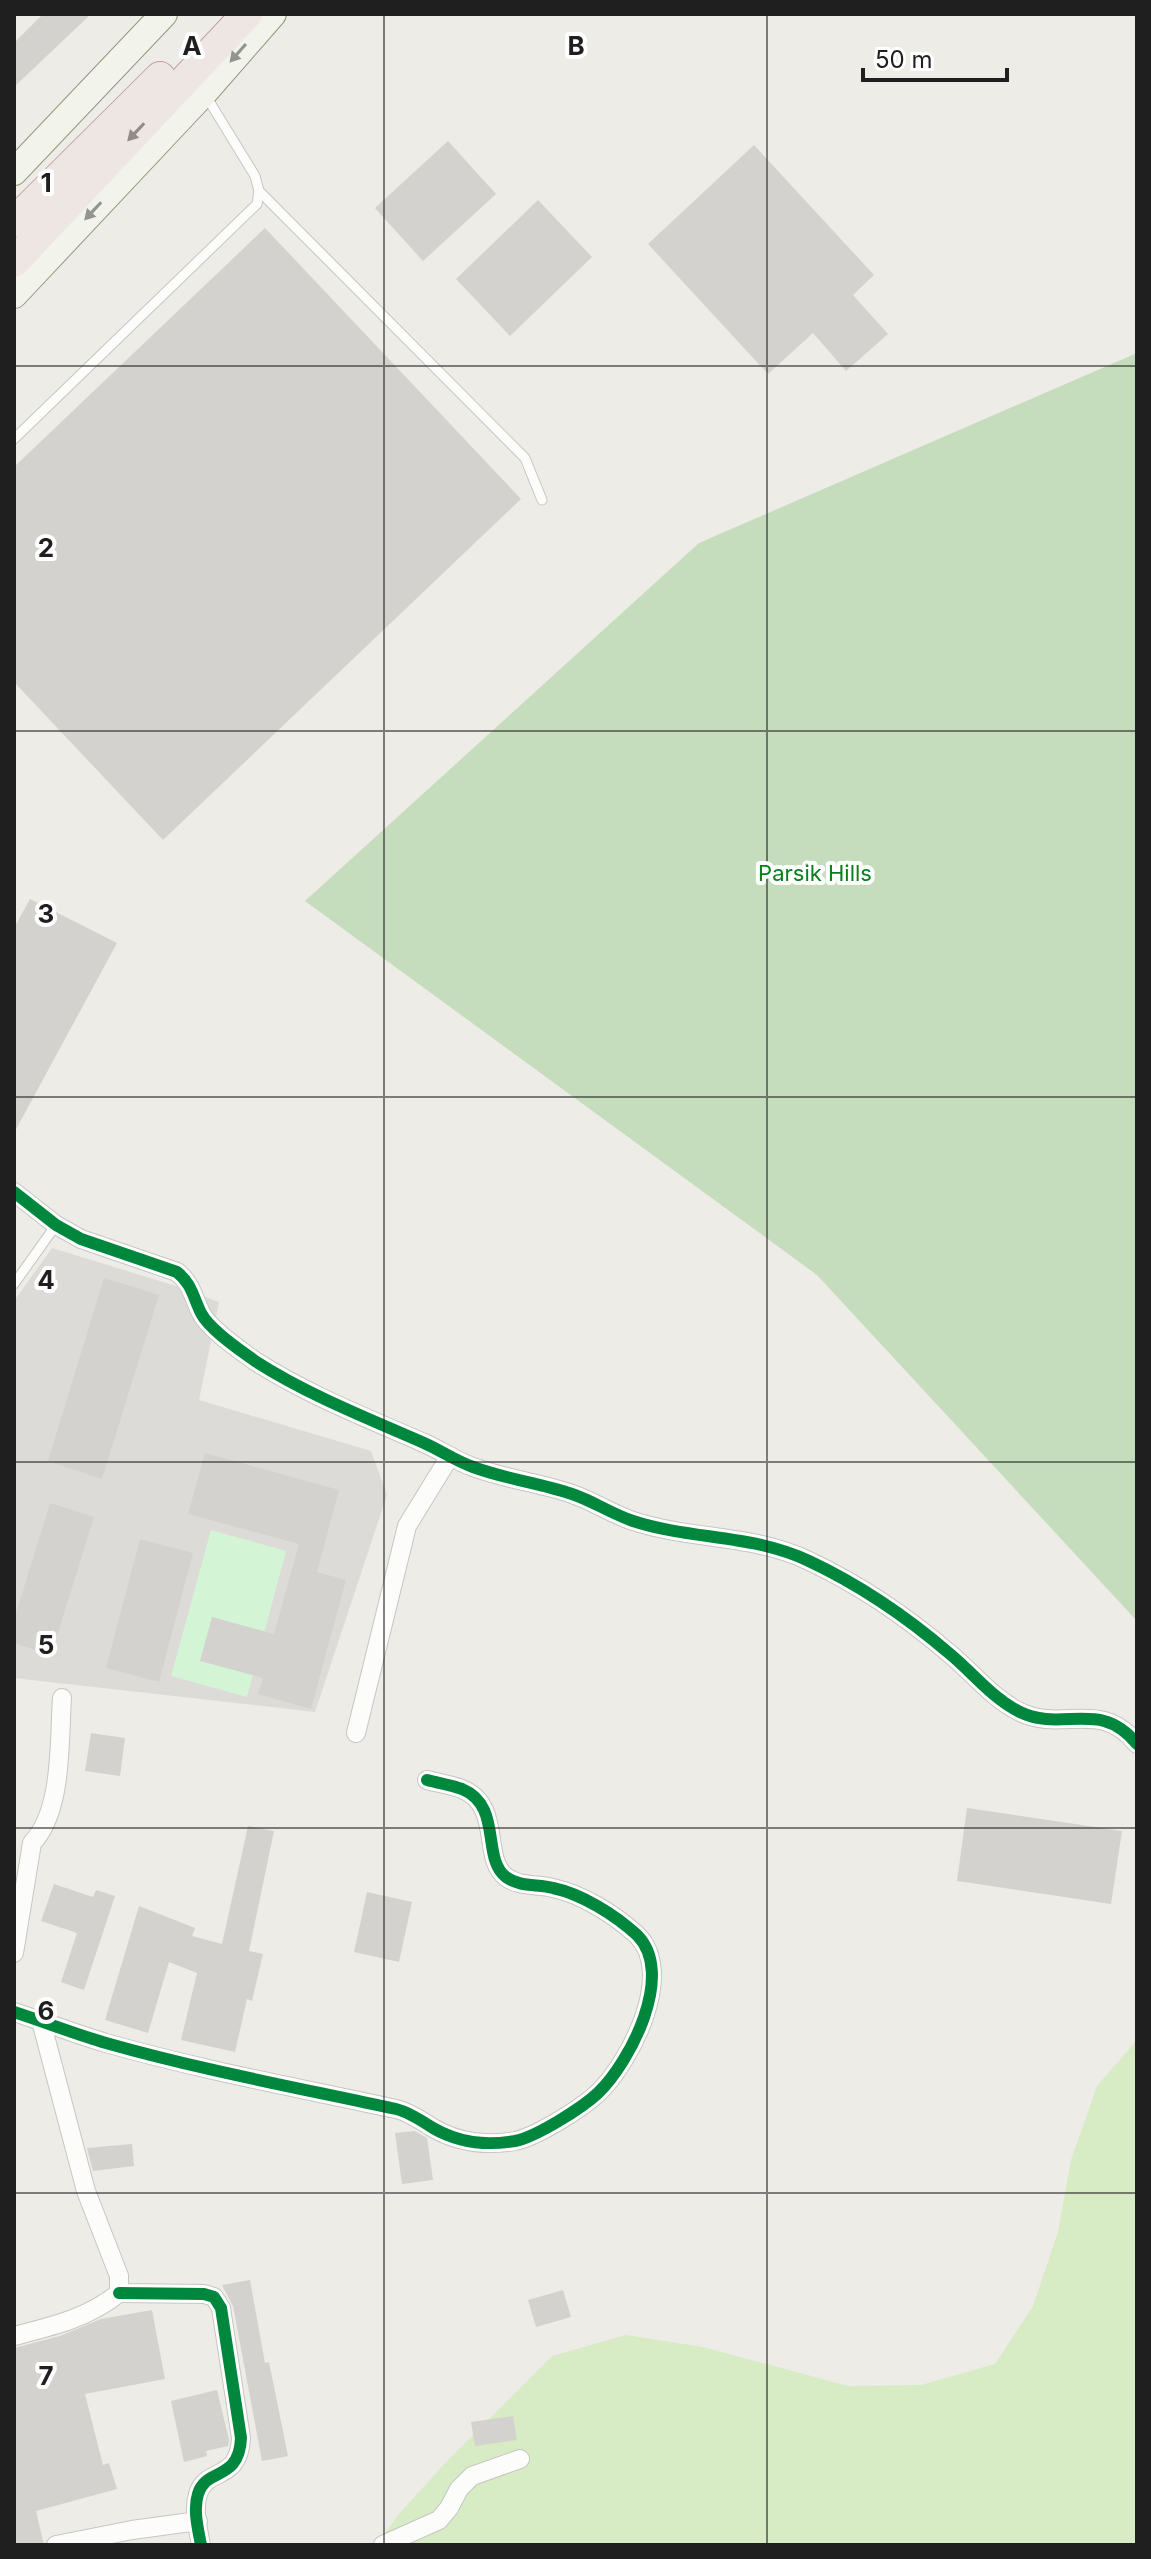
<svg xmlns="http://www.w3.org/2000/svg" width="1151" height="2559" viewBox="0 0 1151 2559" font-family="Inter,sans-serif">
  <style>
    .residential { fill: #dcdbd8 }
    .grass { fill: #d7ebc5 }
    .forest { fill: #c5ddbc }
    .park { fill: #d4f4d6 }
    .building { fill: #d4d2ce }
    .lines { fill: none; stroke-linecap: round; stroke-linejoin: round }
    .service-casing { stroke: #c6c6c3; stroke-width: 11 }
    .minor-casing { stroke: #c6c6c3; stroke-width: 20 }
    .secondary-casing { stroke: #94977e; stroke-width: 28 }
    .trunk-casing { stroke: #c39ea6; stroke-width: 32 }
    .service { stroke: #fcfcfb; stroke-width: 9 }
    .minor { stroke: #fcfcfb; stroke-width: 18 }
    .secondary { stroke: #f2f3ea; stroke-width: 26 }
    .trunk { stroke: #eee6e2; stroke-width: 30 }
    .cycleway-casing { stroke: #fff; stroke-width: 17 }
    .cycleway { stroke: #00873e; stroke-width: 12 }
    .oneway { fill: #93948f }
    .oneway2 { fill: #918c8a }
    .grid { fill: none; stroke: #1f1f1f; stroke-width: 2; stroke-opacity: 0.55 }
    .labels { text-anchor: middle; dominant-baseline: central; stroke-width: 8; stroke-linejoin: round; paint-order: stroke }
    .park-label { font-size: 22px; fill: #09801b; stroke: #fff }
    .grid-label { font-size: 26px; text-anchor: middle; font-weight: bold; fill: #1f1f1f; stroke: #fff; stroke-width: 8; stroke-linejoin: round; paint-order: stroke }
  </style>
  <rect width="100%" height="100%" fill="#edece7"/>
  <polygon class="residential" points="52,1248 176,1286 219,1302 199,1400 371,1451 387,1495 315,1712 14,1678 14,1301"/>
  <polygon class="grass" points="1137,2040 1137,2545 377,2545 398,2515 448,2460 552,2356 626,2335 703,2347 848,2386 921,2385 995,2364 1033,2306 1058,2232 1071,2160 1097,2086"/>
  <polygon class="forest" points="1137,353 1137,1621 817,1275 305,901 699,543"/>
  <polygon class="park" points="211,1530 286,1551 247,1697 171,1676"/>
  <g class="building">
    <polygon points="43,14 91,14 14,87 14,43"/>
    <polygon points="448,141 496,194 423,261 375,208"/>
    <polygon points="754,145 874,275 853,295 888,334 846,371 813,333 768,374 648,244"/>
    <polygon points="538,200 592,257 510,336 456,279"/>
    <polygon points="265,228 521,499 163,840 14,682 14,467"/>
    <polygon points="30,899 117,943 14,1133 14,928"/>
    <polygon points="104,1278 159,1295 102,1479 48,1461"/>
    <polygon points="205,1453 339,1490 317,1572 346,1580 311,1709 258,1694 263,1678 200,1661 212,1617 274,1634 299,1544 188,1514"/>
    <polygon points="50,1503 94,1517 51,1655 14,1643 14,1620"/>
    <polygon points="140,1539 193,1553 159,1682 106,1668"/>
    <polygon points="91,1733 125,1738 120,1776 85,1771"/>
    <polygon points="967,1808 1122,1831 1111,1904 957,1881"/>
    <polygon points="248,1826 274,1831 249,1951 263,1954 252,2001 247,1999 235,2052 181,2040 197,1973 169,1962 148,2033 105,2020 139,1906 195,1928 192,1936 222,1944"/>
    <polygon points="54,1884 93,1897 96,1890 115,1896 84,1990 61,1982 77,1933 41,1921"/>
    <polygon points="367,1892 412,1902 399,1962 354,1952"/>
    <polygon points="415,2131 427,2138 433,2180 402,2184 395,2133"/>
    <polygon points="132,2144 134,2166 93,2171 87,2148"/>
    <polygon points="250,2280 265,2363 269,2362 288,2456 262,2461 233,2306 222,2285"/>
    <polygon points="563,2290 571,2317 536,2327 528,2300"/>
    <polygon points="152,2310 165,2379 85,2394 103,2465 109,2463 117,2489 36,2511 44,2545 14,2545 14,2348 60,2336 101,2319"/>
    <polygon points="217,2390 229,2440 228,2446 206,2451 207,2456 184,2462 171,2401"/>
    <polygon points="513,2416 517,2440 475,2446 471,2422"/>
  </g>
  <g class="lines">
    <defs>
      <g id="service">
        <polyline points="259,191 525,458 542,500"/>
        <polyline points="14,439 257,204 259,191 255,176 206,96"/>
        <polyline points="14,1284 56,1225"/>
      </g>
      <g id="minor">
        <path d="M14 1192 56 1225 81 1239 177 1272C192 1284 193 1297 201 1313 209 1329 240 1350 255 1361 308 1395 367 1418 424 1443 440 1450 456 1461 473 1467 505 1479 540 1483 572 1494 593 1501 612 1514 633 1521 691 1540 753 1534 809 1561 860 1585 907 1617 950 1654 973 1673 993 1699 1020 1712 1063 1733 1100 1698 1137 1744"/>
        <polyline points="356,1733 407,1526 450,1456"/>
        <path d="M14 1953 32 1843C63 1811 59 1741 62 1698"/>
        <path d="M14 2012C45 2022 75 2034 106 2043 201 2070 299 2088 396 2109 409 2112 422 2121 433 2128 459 2143 485 2146 515 2141 536 2137 582 2108 598 2093 630 2062 676 1974 637 1935 615 1915 582 1894 553 1888 538 1884 519 1887 506 1877 481 1858 503 1806 462 1789 451 1785 438 1783 427 1780"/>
        <path d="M119 2293 204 2294 214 2297 221 2308 241 2438C239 2482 206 2467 198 2494 193 2510 198 2529 201 2545"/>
        <path d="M14 2336C53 2326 88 2318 119 2293V2276L86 2191 41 2021"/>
        <polyline points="56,2545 132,2530 198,2521"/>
        <polyline points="383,2545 439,2520 449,2508 459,2489 472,2476 520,2459"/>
      </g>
      <g id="secondary">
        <polyline points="14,172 164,14"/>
        <polyline points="14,295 204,93 273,14"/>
      </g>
      <g id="trunk">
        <polyline points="14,222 160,77"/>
        <polyline points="14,262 247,14"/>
      </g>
    </defs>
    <use href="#service" class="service-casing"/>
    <use href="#minor" class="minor-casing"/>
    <use href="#secondary" class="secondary-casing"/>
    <use href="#trunk" class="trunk-casing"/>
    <use href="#service" class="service"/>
    <use href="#minor" class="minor"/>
    <use href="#secondary" class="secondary"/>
    <use href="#trunk" class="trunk"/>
    <defs>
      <g id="cycleway">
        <path d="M14 1192 56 1225 81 1239 177 1272C192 1284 193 1297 201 1313 209 1329 240 1350 255 1361 308 1395 367 1418 424 1443 440 1450 456 1461 473 1467 505 1479 540 1483 572 1494 593 1501 612 1514 633 1521 691 1540 753 1534 809 1561 860 1585 907 1617 950 1654 973 1673 993 1699 1020 1712 1063 1733 1100 1698 1137 1744"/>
        <path d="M14 2012C45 2022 75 2034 106 2043 201 2070 299 2088 396 2109 409 2112 422 2121 433 2128 459 2143 485 2146 515 2141 536 2137 582 2108 598 2093 630 2062 676 1974 637 1935 615 1915 582 1894 553 1888 538 1884 519 1887 506 1877 481 1858 503 1806 462 1789 451 1785 438 1783 427 1780"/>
        <path d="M119 2293 204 2294 214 2297 221 2308 241 2438C239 2482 206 2467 198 2494 193 2510 198 2529 201 2545"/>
      </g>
    </defs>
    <use href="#cycleway" class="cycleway-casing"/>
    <use href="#cycleway" class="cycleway"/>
  </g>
  <defs><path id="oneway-solid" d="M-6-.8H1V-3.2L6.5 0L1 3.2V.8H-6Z" transform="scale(2)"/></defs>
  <g class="oneway">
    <use href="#oneway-solid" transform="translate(238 53) rotate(131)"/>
    <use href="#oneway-solid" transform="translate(93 211) rotate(133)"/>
  </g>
  <use class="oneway2" href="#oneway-solid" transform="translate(136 132) rotate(133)"/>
  <path class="grid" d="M384 14V2545M767 14V2545M14 366H1137M14 731H1137M14 1097H1137M14 1462H1137M14 1828H1137M14 2193H1137"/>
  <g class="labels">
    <g class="park-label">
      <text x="815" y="873">Parsik Hills</text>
    </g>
  </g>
  <g class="grid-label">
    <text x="192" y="55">A</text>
    <text x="576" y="55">B</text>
    <text x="46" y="192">1</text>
    <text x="46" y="557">2</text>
    <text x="46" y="923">3</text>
    <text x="46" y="1289">4</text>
    <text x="46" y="1654">5</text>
    <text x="46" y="2020">6</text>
    <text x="46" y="2385">7</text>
  </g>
  <rect width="1151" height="2559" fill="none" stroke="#1f1f1f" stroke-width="32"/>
  <path d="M863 68v12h144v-12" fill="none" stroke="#1f1f1f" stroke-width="4"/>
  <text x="875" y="68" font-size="24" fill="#1f1f1f" stroke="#ffffff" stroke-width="6" paint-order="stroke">50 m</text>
</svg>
